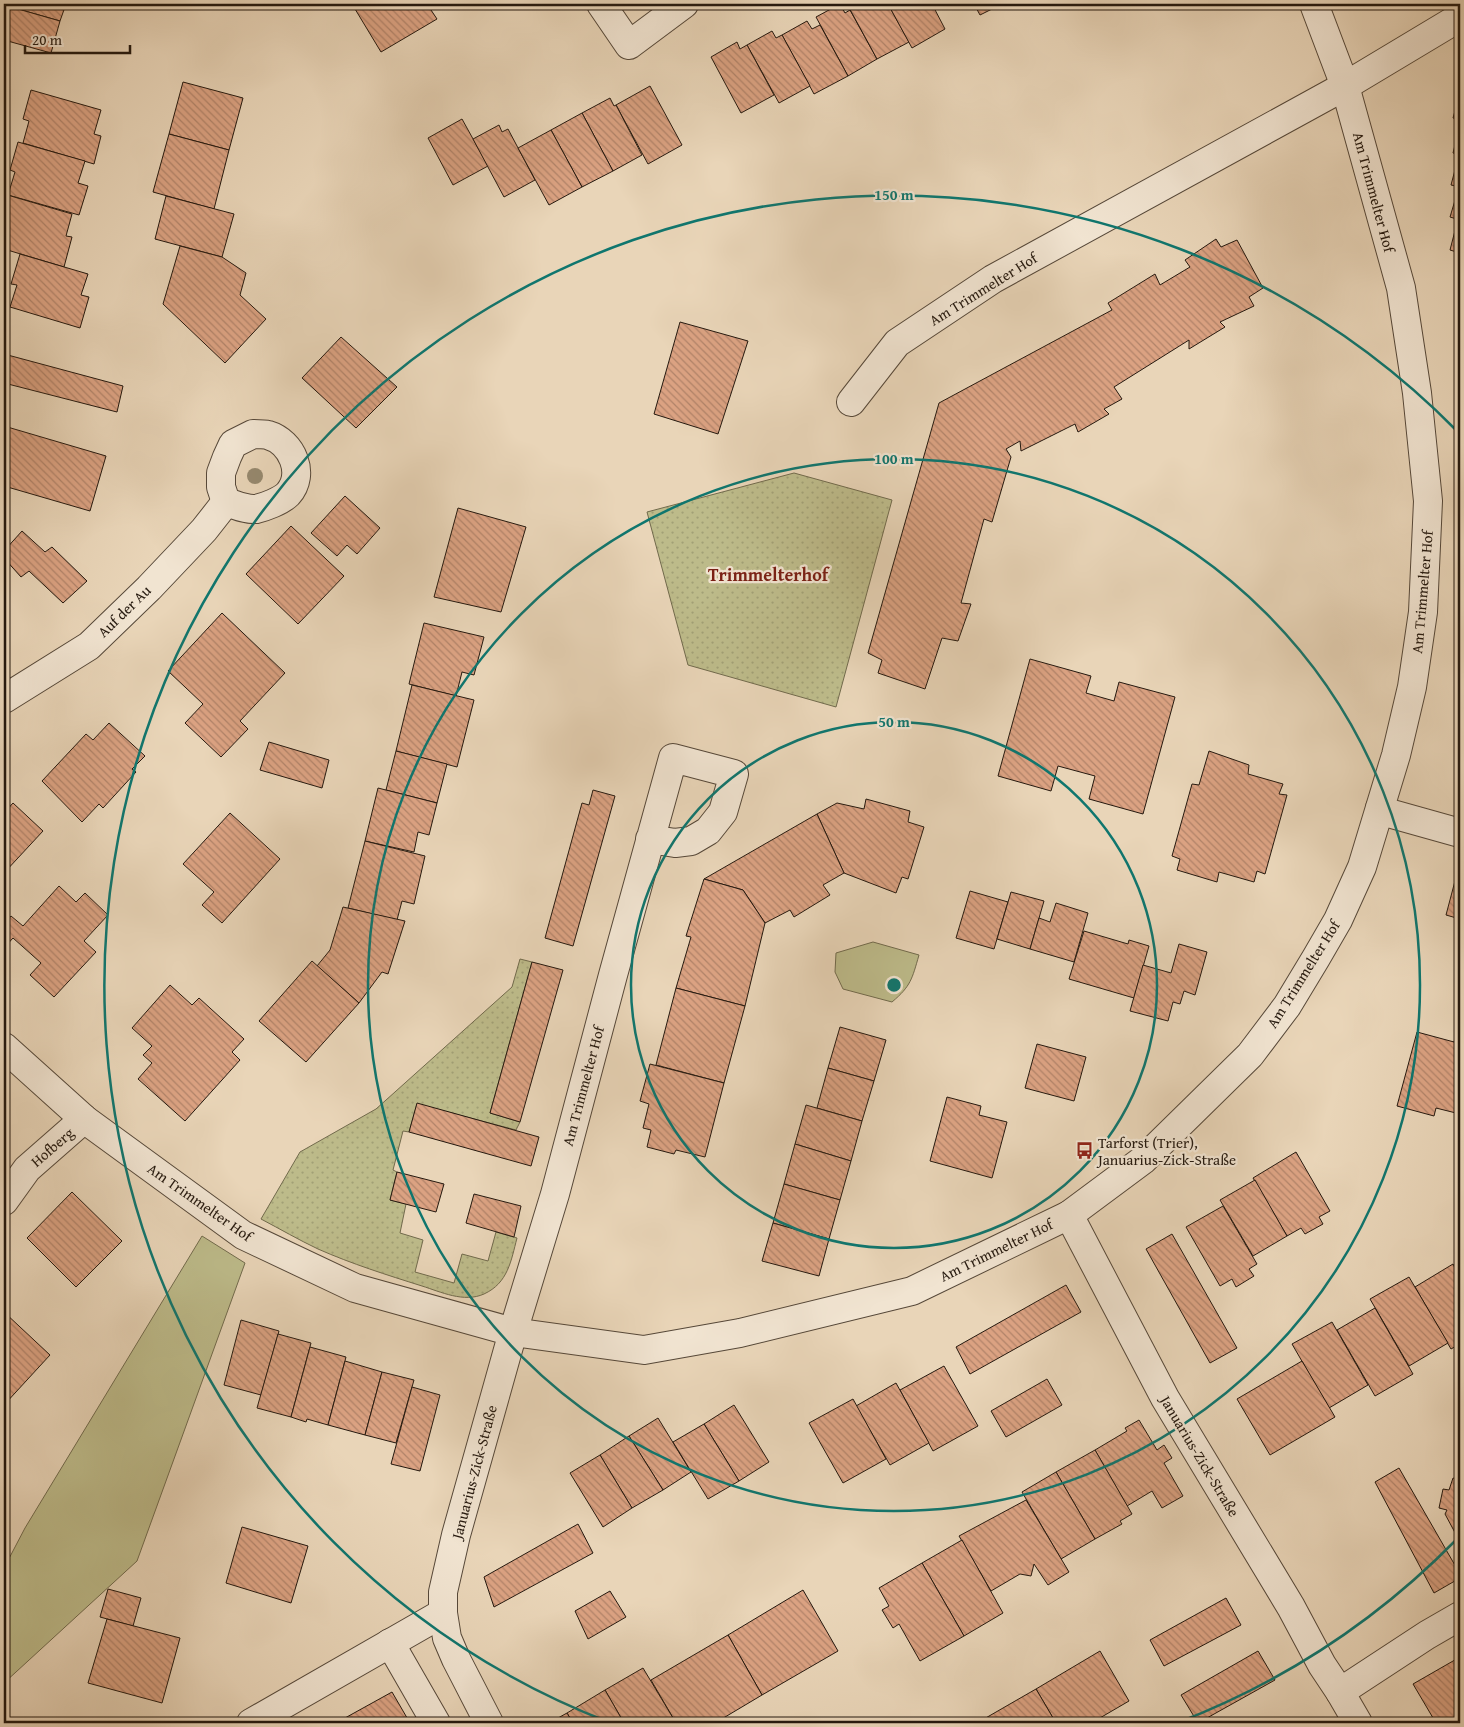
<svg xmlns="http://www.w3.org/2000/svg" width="1464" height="1727" viewBox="0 0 1464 1727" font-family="'Gentium Book Plus',serif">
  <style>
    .grass { fill: url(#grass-dots); stroke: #716a4c }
    .park { fill: #bdbb8a; stroke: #716a4c }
    .building { fill: url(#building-back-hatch); stroke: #25190f }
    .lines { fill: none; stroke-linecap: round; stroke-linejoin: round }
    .minor-casing { stroke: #564839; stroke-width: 30 }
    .minor { stroke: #f1e4d1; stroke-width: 28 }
    .tree { fill: #96896f }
    .ring { fill: none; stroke: #0f766e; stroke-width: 2.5 }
    .labels { text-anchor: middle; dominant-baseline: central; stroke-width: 4.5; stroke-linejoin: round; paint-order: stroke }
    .street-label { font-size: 15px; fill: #25190f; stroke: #f1e4d1 }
    .poi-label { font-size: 15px; fill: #25190f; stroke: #f1e4d1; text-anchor: start }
    .quarter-label { font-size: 18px; font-weight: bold; fill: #7a1f14; stroke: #f1e4d1 }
    .centre { fill: #0f766e; stroke: #f1e4d1; stroke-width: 2.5 }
    .ring-label { font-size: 15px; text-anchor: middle; font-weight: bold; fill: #0f766e; stroke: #f1e4d1; stroke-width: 4.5; stroke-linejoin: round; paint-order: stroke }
  </style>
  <defs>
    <pattern id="grass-dots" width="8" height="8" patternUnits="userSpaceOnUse" patternTransform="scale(1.25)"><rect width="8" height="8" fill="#bdbb8a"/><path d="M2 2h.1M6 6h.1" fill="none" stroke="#a2a076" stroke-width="1.8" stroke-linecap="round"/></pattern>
    <pattern id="building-back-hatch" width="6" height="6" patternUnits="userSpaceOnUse" patternTransform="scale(1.25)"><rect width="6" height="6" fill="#dba282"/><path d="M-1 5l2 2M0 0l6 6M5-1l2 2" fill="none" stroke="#b18369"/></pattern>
  </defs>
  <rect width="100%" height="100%" fill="#e9d5b8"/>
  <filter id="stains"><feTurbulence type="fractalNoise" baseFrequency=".004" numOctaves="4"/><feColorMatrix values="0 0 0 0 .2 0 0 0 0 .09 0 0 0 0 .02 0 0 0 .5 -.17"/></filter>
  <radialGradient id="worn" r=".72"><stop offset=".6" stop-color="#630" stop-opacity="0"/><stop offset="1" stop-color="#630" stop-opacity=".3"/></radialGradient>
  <g class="grass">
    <polygon points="794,473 892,500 836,707 688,665 647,512"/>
    <path d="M520 959 532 962 490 1113 520 1122 516 1130 417 1104 409 1132 403 1131 393 1170 397 1172 390 1200 406 1204 400 1233 423 1240 415 1272 454 1283 462 1254 488 1261 496 1232 517 1238C511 1261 508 1283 484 1294 464 1303 441 1292 422 1286 387 1275 352 1264 318 1249 299 1240 280 1229 261 1219L300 1152 376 1109 512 987Z"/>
  </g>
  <g class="park">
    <path d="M873 942 919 955C912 979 911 986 892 1002L843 989 835 972 836 953Z"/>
    <polygon points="202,1236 245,1263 137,1561 4,1683 4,1568 25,1528"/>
  </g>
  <g class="building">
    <polygon points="4,4 66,4 60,21 4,5"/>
    <polygon points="352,4 427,4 437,19 381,52"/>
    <polygon points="840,4 845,13 850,10 877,59 848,76 816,17"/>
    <polygon points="847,4 888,4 909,42 877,59"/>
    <polygon points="888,4 932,4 945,29 912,48"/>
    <polygon points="974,4 1002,4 980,15"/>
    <polygon points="4,5 60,21 51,53 4,40"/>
    <polygon points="807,21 812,29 820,25 848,76 814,94 782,35"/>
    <polygon points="772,31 776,38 782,35 810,86 779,103 747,45"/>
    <polygon points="737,42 740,49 747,45 774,95 741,113 711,57"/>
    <polygon points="183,82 243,98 229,150 169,134"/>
    <polygon points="650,86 682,145 648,164 616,105"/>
    <polygon points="31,90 101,110 94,134 101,136 94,164 23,143 29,121 23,119"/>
    <polygon points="1460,93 1460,120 1453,118"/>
    <polygon points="610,98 614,106 616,105 642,155 613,171 582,113"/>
    <polygon points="582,113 613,171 582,187 551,130"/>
    <polygon points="462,119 488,166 453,185 428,138"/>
    <polygon points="499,125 502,132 508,129 535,180 504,197 473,139"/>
    <polygon points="1460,125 1460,155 1453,153"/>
    <polygon points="551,130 582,187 549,205 518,148"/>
    <polygon points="169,134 229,150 214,209 153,192"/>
    <polygon points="18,142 85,161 78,183 88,186 79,215 8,195 15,172 10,170"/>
    <polygon points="1459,155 1460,155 1460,187 1451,185"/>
    <polygon points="1459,187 1460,187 1460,220 1450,217"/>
    <polygon points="4,194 72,214 66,236 72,237 64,267 4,249"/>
    <polygon points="166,196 234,214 222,257 155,239"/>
    <polygon points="1458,219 1460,220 1460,253 1450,250"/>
    <polygon points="1216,239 1221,247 1237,240 1263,288 1249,297 1254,306 1220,322 1225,327 1189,349 1189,340 1114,387 1122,399 1104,409 1109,414 1078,432 1075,424 1021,451 1020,441 1006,449 1011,457 992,522 984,519 961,603 971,604 958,641 942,638 925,689 878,673 882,660 868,653 939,403 1112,310 1108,303 1155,274 1160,285 1190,267 1185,260"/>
    <polygon points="180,246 222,257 246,273 240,295 266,319 225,363 163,304"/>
    <polygon points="20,254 88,274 81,295 89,297 80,328 10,307 17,285 11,284"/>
    <polygon points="680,322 748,341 718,434 654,414"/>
    <polygon points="341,337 397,387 356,428 302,378"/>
    <polygon points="4,354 123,386 117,412 4,383"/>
    <polygon points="4,426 106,456 90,511 4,486"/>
    <polygon points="345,496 380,528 357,554 347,545 337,556 311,533"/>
    <polygon points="458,508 526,527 501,612 434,597"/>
    <polygon points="291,526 344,576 298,624 246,574"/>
    <polygon points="22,531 45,552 52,547 87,581 63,603 29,571 21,577 4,558 4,551"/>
    <polygon points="222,613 285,673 240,721 248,729 221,757 185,723 203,704 168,671"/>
    <polygon points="424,623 484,637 474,675 462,672 456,696 409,684"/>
    <polygon points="1030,659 1091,676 1086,693 1114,701 1119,682 1175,697 1143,814 1089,799 1095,776 1058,766 1051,791 998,776"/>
    <polygon points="412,685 474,700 457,767 396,751"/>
    <polygon points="109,723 145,756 132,769 136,772 103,808 99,804 82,822 42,781 86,734 93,740"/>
    <polygon points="269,742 329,760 322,788 260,770"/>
    <polygon points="396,751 447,764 437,803 386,790"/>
    <polygon points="1209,751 1249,765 1248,774 1283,784 1279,794 1287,795 1265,874 1257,871 1254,882 1219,872 1217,882 1177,870 1180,859 1172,856 1192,784 1199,785"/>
    <polygon points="378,788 437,803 429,835 418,832 414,852 365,841"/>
    <polygon points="593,790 615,796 573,946 545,938 582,803 589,805"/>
    <polygon points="866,799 910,811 908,822 924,827 908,879 902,877 896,893 844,873 817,814 837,803 864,809"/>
    <polygon points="13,803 43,831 4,873 4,813"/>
    <polygon points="230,813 280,859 222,923 202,905 214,892 183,864"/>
    <polygon points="817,814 844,873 823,885 830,895 794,917 790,910 765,923 743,890 704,879"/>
    <polygon points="365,841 425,856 414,904 402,901 397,920 348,908"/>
    <polygon points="1460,862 1460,919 1446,915"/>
    <polygon points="704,879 743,890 765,923 745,1006 676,988 691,937 686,936"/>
    <polygon points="59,886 76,902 85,893 108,915 84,941 96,952 54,997 30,975 41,963 13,938 4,948 4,924 11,916 23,926"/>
    <polygon points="970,891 1008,902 994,949 956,938"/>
    <polygon points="1011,892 1044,901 1030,949 997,939"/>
    <polygon points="1056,903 1088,913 1074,962 1030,949 1039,918 1050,922"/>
    <polygon points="343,907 405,921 388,974 382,972 359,1003 317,966 330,950"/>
    <polygon points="1084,931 1128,944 1129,940 1149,946 1134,998 1069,979"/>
    <polygon points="1179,944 1207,952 1195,995 1184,991 1180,1004 1173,1002 1168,1021 1130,1011 1143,965 1171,973"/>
    <polygon points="312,961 359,1003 306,1062 259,1021"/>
    <polygon points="532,962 563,970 520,1122 490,1113"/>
    <polygon points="170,985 192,1005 199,998 244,1039 232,1052 240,1060 185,1121 138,1079 152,1063 143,1055 152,1046 132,1028"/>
    <polygon points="676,988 745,1006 724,1083 656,1065"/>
    <polygon points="840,1027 886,1040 874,1081 828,1068"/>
    <polygon points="1458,1028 1460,1029 1460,1114 1436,1108 1434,1116 1397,1106 1417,1032 1454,1042"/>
    <polygon points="1037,1044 1086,1057 1074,1101 1025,1088"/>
    <polygon points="650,1064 724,1083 705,1157 676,1150 674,1154 647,1147 651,1130 643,1128 649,1104 640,1101"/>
    <polygon points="828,1068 874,1081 862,1121 817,1108"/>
    <polygon points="947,1097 981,1106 979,1115 1007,1122 992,1178 930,1161"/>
    <polygon points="417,1103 539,1137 531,1166 409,1132"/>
    <polygon points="806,1105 862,1121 851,1161 795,1144"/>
    <polygon points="795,1144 851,1161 840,1200 784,1184"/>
    <polygon points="1296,1152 1330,1211 1319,1217 1323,1224 1305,1234 1301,1228 1287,1236 1253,1178"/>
    <polygon points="397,1172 444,1184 436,1212 390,1200"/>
    <polygon points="1255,1180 1287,1236 1253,1256 1220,1200"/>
    <polygon points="784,1184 840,1200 829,1239 773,1223"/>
    <polygon points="72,1192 122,1241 76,1287 27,1238"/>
    <polygon points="474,1194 521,1206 514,1237 466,1223"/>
    <polygon points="1223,1206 1257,1264 1249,1269 1254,1276 1236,1287 1232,1279 1220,1286 1186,1227"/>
    <polygon points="773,1223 829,1239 819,1276 762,1261"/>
    <polygon points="1172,1234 1237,1348 1210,1363 1146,1249"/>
    <polygon points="1453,1264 1460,1277 1460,1344 1451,1349 1415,1287"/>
    <polygon points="1409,1277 1448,1343 1409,1366 1370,1299"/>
    <polygon points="1066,1285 1081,1312 970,1374 956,1347"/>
    <polygon points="1375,1308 1413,1374 1375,1396 1337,1330"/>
    <polygon points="4,1312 50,1355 4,1405"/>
    <polygon points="241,1320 279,1331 261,1395 224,1385"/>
    <polygon points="1332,1322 1368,1385 1329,1408 1292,1344"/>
    <polygon points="278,1334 311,1343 291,1417 257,1408"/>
    <polygon points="310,1347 346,1357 328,1425 307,1419 306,1422 291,1417"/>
    <polygon points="345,1361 382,1372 365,1435 328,1425"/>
    <polygon points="1302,1361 1335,1417 1270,1455 1237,1399"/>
    <polygon points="944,1366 978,1426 933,1451 900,1390"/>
    <polygon points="382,1372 414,1380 396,1443 365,1435"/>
    <polygon points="1047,1379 1062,1405 1006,1437 991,1411"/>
    <polygon points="896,1383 929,1443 890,1465 856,1406"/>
    <polygon points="412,1387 440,1395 420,1471 391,1464"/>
    <polygon points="853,1399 886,1459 843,1483 809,1423"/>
    <polygon points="734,1405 769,1462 739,1481 704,1424"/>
    <polygon points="658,1418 691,1472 663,1490 629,1436"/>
    <polygon points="1139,1420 1157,1450 1164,1445 1172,1458 1164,1463 1183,1496 1162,1508 1152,1491 1127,1506 1095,1450 1127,1431 1125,1428"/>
    <polygon points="704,1424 739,1481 708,1499 673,1442"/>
    <polygon points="629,1436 663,1490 632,1508 600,1455"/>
    <polygon points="1095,1450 1132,1514 1120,1521 1122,1524 1095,1539 1056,1472"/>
    <polygon points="600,1455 632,1508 603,1527 570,1473"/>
    <polygon points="1399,1468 1460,1574 1460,1578 1434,1593 1375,1482"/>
    <polygon points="1056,1472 1095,1539 1061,1559 1022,1492"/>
    <polygon points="1453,1478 1460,1480 1460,1542 1445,1514 1447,1510 1439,1508 1443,1489 1449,1490"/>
    <polygon points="1026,1500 1069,1572 1048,1585 1034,1564 1031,1576 1020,1574 991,1591 959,1536"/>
    <polygon points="578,1524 593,1553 494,1607 484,1577"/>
    <polygon points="242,1527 308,1546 291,1603 226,1583"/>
    <polygon points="962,1540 1003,1613 964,1636 922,1563"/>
    <polygon points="922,1563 964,1636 920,1661 899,1624 893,1628 882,1610 889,1606 879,1588"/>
    <polygon points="108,1589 141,1598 133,1626 100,1617"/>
    <polygon points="803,1590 838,1651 762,1695 728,1635"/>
    <polygon points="610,1591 626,1617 588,1639 575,1611"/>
    <polygon points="1226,1598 1241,1625 1164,1666 1150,1640"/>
    <polygon points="107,1619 180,1638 162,1703 88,1683"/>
    <polygon points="728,1635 762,1695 715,1723 676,1723 651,1680"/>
    <polygon points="1100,1651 1129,1701 1093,1722 1094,1723 1056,1723 1036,1689"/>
    <polygon points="1258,1651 1275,1680 1198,1723 1181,1695"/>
    <polygon points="1460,1657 1460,1723 1436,1723 1413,1684"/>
    <polygon points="643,1668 673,1718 664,1723 624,1723 605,1690"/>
    <polygon points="1036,1689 1056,1723 977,1723"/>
    <polygon points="605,1690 624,1723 573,1723 567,1713"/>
    <polygon points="392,1692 410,1723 348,1723 345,1718"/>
    <polygon points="567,1713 573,1723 549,1723"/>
  </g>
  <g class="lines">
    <defs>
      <g id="minor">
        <polyline points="601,4 629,45 684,4"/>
        <polyline points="851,402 897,343 993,279 1345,86 1460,17"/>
        <path d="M253 434C258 434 264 434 268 435 292 442 306 474 288 494 281 501 265 507 256 509 246 510 236 505 226 502L221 487V473L227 457 233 444Z"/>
        <polyline points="4,699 89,646 149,588 204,530 226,502"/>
        <polyline points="1380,808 1385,812 1460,833"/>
        <polyline points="4,1047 84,1119 243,1235 355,1288 513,1332 644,1350 740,1333 912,1291 1069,1215 1143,1160 1250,1055 1287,1006 1316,958 1338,920 1362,867 1396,755 1412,687 1423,612 1428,501 1417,393 1401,288 1345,86 1314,4"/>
        <polyline points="4,1201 27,1169 84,1119"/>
        <polyline points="1069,1215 1165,1398 1291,1607 1322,1665 1340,1692 1358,1723"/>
        <polyline points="390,1643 436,1723"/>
        <polyline points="1340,1692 1427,1635 1460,1616"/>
        <polyline points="251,1723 443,1613"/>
        <polyline points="489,1723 456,1659 447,1638 443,1613 443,1592 456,1535 513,1332 555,1194 613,975 673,758 734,774 723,812 708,831 691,841 675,843 650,839"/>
      </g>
    </defs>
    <use href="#minor" class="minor-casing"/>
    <use href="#minor" class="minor"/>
  </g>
  <circle class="tree" cx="255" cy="476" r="8"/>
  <g class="ring">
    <circle cx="894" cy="985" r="263"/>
    <circle cx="894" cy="985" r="526"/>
    <path d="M1457 1539A790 790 0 0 1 1177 1723M611 1723A790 790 0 1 1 1457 431"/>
  </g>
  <defs>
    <symbol id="bus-bare" viewBox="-9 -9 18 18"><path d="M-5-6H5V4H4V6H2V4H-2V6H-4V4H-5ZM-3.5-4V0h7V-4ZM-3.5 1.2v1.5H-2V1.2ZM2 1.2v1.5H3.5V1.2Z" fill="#8f2418" stroke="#f1e4d1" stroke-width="2.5" paint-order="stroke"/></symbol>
  </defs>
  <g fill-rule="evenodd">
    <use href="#bus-bare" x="1072" y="1138" width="25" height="25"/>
  </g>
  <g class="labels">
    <g class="street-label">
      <text transform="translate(1374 192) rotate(75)">Am Trimmelter Hof</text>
      <text transform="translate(983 289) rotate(-32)">Am Trimmelter Hof</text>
      <text transform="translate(1422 592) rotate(-85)">Am Trimmelter Hof</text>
      <text transform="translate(124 611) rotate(-44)">Auf der Au</text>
      <text transform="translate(1303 974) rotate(-58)">Am Trimmelter Hof</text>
      <text transform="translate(583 1086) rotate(-75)">Am Trimmelter Hof</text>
      <text transform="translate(52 1147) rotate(-41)">Hofberg</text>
      <text transform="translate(200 1202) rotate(35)">Am Trimmelter Hof</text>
      <text transform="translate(996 1250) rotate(-26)">Am Trimmelter Hof</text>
      <text transform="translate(1200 1456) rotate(59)">Januarius-Zick-Straße</text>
      <text transform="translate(474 1472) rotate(-75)">Januarius-Zick-Straße</text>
    </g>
    <g class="poi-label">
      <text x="1098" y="1142">Tarforst (Trier),<tspan x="1098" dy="17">Januarius-Zick-Straße</tspan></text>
    </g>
    <g class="quarter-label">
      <text x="768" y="574">Trimmelterhof</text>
    </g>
  </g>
  <circle cx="894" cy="985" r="8" class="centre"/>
  <g class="ring-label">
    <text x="894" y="200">150 m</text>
    <text x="894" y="464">100 m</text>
    <text x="894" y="727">50 m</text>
  </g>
  <rect width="1464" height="1727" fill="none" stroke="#e9d5b8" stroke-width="20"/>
  <rect x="5" y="5" width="1454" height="1717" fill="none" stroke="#25190f" stroke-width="2.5"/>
  <rect x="10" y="10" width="1444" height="1707" fill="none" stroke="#25190f"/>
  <path d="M25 45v8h105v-8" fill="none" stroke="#25190f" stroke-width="2.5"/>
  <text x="32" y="45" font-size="15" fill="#25190f" stroke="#f1e4d1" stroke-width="4" paint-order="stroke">20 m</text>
  <rect width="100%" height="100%" filter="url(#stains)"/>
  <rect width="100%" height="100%" fill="url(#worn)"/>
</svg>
